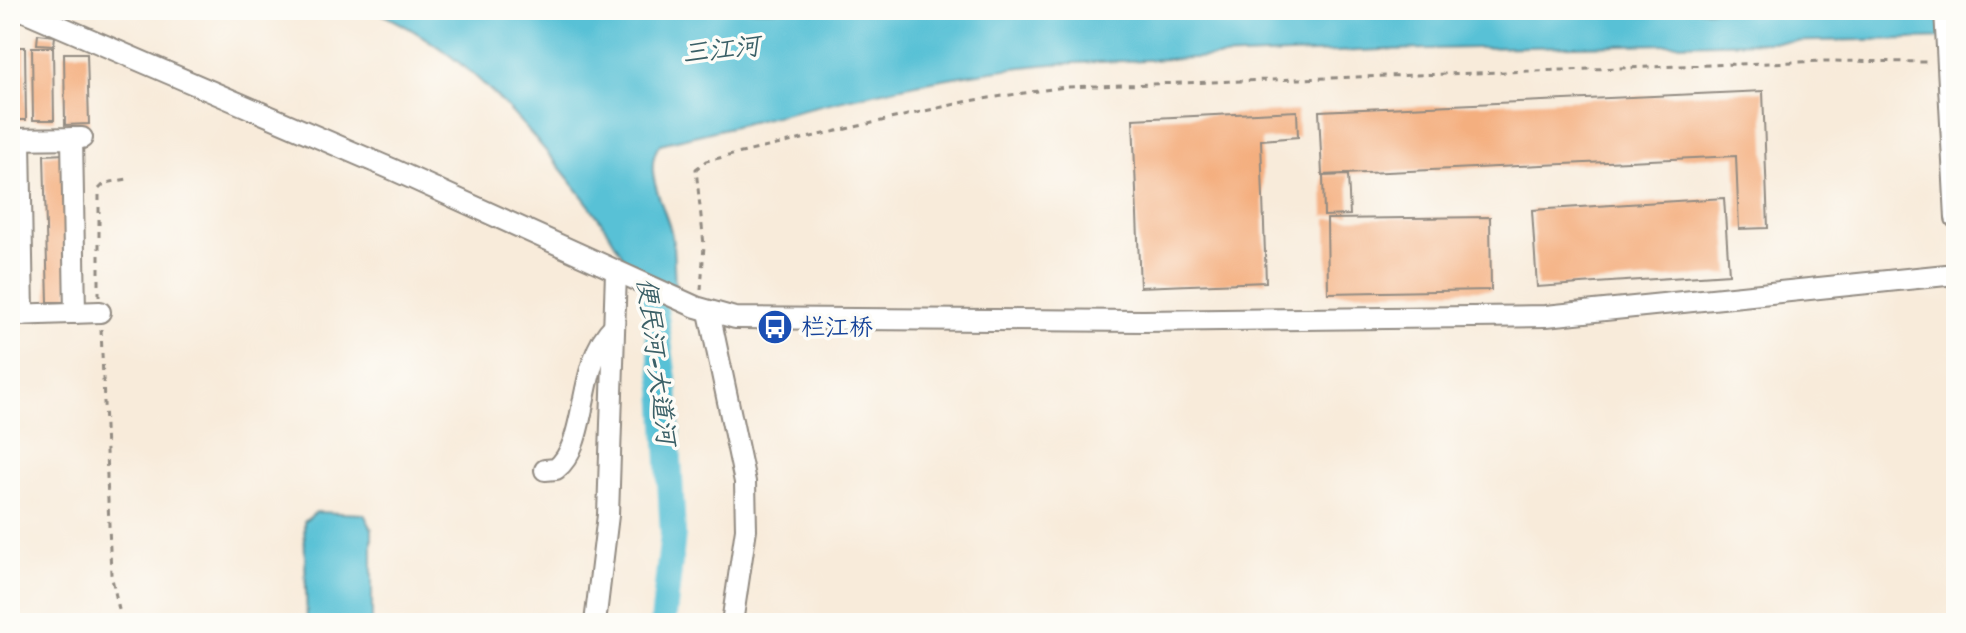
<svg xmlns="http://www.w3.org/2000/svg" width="1966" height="633" viewBox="0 0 1966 633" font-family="Sriracha,'LXGW WenKai TC',sans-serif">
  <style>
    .water { fill: #59c1d6; stroke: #427680; stroke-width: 2 }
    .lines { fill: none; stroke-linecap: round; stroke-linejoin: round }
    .river { stroke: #59c1d6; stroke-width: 26 }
    .building { fill: #f4af7f }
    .minor-casing { stroke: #928b82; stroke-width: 24 }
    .path { stroke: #928b82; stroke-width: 3; stroke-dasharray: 6 6; stroke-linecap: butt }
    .minor { stroke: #fff; stroke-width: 20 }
    .labels { text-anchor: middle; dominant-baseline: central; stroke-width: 7; stroke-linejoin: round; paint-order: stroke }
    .transit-label { font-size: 24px; fill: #164399; stroke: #fdfcf7; text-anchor: start }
    .water-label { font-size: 26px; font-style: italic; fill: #3b6067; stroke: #fdfcf7 }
  </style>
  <rect width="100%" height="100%" fill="#fdfcf7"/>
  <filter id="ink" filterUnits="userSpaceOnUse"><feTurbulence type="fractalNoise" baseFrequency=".0125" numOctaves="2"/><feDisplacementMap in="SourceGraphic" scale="16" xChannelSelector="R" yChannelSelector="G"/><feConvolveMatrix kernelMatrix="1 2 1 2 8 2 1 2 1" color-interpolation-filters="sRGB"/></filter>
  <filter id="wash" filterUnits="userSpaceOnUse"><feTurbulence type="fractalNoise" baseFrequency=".006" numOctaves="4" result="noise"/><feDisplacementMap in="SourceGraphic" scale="32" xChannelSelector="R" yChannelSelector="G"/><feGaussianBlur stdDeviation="1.8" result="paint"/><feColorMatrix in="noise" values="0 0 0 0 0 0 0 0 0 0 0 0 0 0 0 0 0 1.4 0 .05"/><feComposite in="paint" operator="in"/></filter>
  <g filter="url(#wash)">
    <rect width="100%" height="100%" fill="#f8ebda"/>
    <g class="water">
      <path d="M374 10H1956V38L1382 50 1051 64C919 76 789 114 660 144 640 171 667 209 672 236 675 257 673 279 677 300L635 281C616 237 586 200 556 163 501 97 453 46 374 10Z"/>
      <polygon points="316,512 364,514 372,529 372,623 307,623 304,522"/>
    </g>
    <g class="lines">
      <polyline class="river" points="645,266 652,287 665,387 673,534 663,623"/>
    </g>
    <g id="blocks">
      <g class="building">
        <polygon points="38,34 55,36 54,45 37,44"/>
        <polygon points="10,47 25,47 26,120 10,120"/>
        <polygon points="32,47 53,47 54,120 33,120"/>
        <polygon points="64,53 87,53 89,124 65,125"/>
        <polygon points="1763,91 1768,228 1739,229 1736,156 1322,175 1319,111"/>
        <polygon points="1297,111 1298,137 1261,140 1266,282 1140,287 1133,119"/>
        <polygon points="65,154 69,302 48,302 44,155"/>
        <polygon points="1348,175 1350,215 1324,216 1323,176"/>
        <polygon points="1724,198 1729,274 1537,287 1532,210"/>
        <polygon points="1490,217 1491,290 1328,293 1327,219"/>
      </g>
    </g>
  </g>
  <g filter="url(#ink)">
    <use href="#blocks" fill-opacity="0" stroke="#928b82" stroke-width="2"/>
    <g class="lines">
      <defs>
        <g id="minor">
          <polyline points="22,10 394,170 696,307 735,318 1144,321 1546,316 1956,274"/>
          <polyline points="1945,10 1956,218"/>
          <polyline points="72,138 75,313"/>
          <polyline points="10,139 82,138"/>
          <polyline points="20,139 23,315"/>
          <polyline points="709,312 745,482 746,529 732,623"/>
          <polyline points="12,315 100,312"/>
          <path d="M545 470 556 469C590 442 576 363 614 326"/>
          <polyline points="595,623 608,515 616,272"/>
        </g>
      </defs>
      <use href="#minor" class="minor-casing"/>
      <g class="path">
        <polyline points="701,290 704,245 696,169 706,161 969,101 1065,87 1826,61 1930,62"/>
        <polyline points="99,297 99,189 105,183 128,179"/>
        <polyline points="101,329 111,574 122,623"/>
      </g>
      <use href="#minor" class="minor"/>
    </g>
  </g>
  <defs>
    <symbol id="bus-disc" viewBox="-11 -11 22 22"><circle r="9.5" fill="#1a4fb4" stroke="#fdfcf7"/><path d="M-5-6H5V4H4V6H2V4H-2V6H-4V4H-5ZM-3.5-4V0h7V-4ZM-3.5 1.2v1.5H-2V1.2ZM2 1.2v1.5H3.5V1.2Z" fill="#fff"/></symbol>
  </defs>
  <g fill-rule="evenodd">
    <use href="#bus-disc" x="755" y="307" width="40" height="40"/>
  </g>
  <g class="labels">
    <g class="transit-label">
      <text x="801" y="327">栏江桥</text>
    </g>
    <g class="water-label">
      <text transform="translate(721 49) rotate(-6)">三江河</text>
      <text transform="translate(657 361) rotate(83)">便民河-大道河</text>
    </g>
  </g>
  <rect width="1966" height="633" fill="none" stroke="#fdfcf7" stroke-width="40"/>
</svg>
